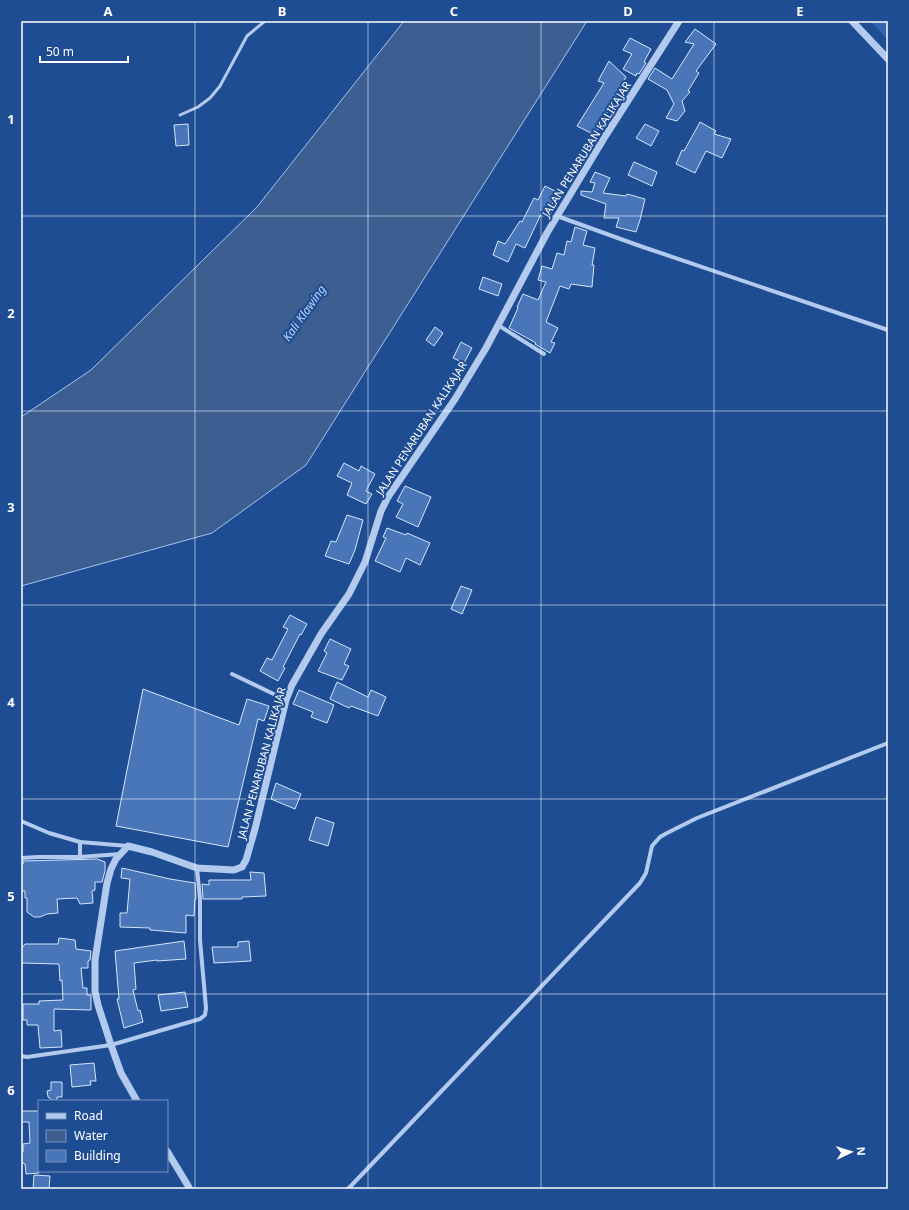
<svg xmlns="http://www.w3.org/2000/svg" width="909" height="1210" viewBox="0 0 909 1210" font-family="'Noto Sans',sans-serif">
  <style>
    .green { fill: #3366b0 }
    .water { fill: #3d5e91; stroke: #a5c4ef }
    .building { fill: #4876b9; stroke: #d7e5fa }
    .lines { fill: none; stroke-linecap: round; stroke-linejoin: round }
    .service { stroke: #b1caee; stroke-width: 3 }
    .minor { stroke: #b1caee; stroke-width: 4 }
    .tertiary { stroke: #b1caee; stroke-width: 7 }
    .grid { fill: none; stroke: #fff; stroke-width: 1; stroke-opacity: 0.55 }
    .labels { text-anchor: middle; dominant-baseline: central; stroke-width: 4; stroke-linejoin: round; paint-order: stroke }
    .street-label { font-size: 11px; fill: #fff; stroke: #1f4d93 }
    .water-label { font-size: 12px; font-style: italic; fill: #bdd4f5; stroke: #1f4d93 }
    .neatline { fill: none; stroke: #fff; stroke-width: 1.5 }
    .grid-label { font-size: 13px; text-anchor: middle; font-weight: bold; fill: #fff }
  </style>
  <rect width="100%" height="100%" fill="#1f4d93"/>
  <polygon class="green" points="870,21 888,21 888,40"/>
  <polygon class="water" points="404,21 587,21 306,465 212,533 21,586 21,417 91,370 257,207"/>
  <g class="building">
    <polygon points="695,29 716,44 696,71 699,73 688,91 690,92 682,101 685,111 677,121 666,118 674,104 667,90 648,79 655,68 672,79 694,44 685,42"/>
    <polygon points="630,38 651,49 644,62 646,63 639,74 637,73 636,76 623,69 632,54 623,50"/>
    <polygon points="609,61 626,77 595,135 577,126 604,83 598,81"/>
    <polygon points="700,122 716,131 714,134 731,139 722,158 706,151 695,173 676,164 682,150 684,151"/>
    <polygon points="188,124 189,145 176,146 174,125"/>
    <polygon points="645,124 659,131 651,146 636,138"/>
    <polygon points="634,162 657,172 652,186 628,175"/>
    <polygon points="595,172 610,178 603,193 626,196 627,194 645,199 640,220 636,232 616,227 619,218 604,218 606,204 581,195 581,191 592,192 595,183 590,182"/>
    <polygon points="545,186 559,193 551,206 554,207 549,218 541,214 525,248 516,244 508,262 493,255 498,241 505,244 520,221 522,222 534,198 538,200"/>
    <polygon points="575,227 587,231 583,245 595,248 592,265 594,265 592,287 571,284 569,289 560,286 546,322 558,328 551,342 555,343 550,353 535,344 536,343 509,328 518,308 517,307 523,294 538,300 546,282 538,280 542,266 552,269 557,253 564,255 567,241 571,242"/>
    <polygon points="483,277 502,284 498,296 479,289"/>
    <polygon points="435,327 443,333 434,346 426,340"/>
    <polygon points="461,342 472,348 464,363 453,358"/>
    <polygon points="344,463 359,471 361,466 375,474 366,491 372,494 366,504 347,495 352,483 337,476"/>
    <polygon points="405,486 431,497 418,527 396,517 403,504 397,501"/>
    <polygon points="347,515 363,520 355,550 349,564 325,556 331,541 336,542"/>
    <polygon points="387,528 406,535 407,533 430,543 420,565 406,558 400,572 375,561 386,538 383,537"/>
    <polygon points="461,586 472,590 462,614 451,609"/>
    <polygon points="290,615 307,624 301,635 300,634 283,667 285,668 278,681 260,671 267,658 272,660 288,629 283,627"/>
    <polygon points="330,639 351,649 344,664 349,666 342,680 318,671 327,653 324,651"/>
    <polygon points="337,682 368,697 371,690 386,697 378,716 351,706 349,708 330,699"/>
    <polygon points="143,689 239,725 247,699 269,706 264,721 258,719 228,847 116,826"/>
    <polygon points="299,690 334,705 327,723 311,717 313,712 293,704"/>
    <polygon points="276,783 301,794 295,809 271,799"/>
    <polygon points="316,817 334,823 328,846 309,840"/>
    <polygon points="97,859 105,862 105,871 102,882 95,882 95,890 92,891 93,903 80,904 77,898 57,899 58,913 47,914 40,917 34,917 27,912 27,898 25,898 25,891 21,891 21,864 23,864 23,861"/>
    <polygon points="122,868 170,879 195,883 196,899 195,899 194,916 186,915 186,933 150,930 150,928 120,927 120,913 127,913 130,879 121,878"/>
    <polygon points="250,872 264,873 266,896 242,897 242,899 203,899 202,884 209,885 209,880 251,880"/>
    <polygon points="59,938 75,940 76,949 91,951 90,960 88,961 88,968 81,968 83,988 87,988 87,995 91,995 91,1010 54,1009 54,1031 61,1030 62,1047 40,1048 38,1025 27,1025 27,1020 23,1020 23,1004 39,1004 39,1001 63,1000 62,980 60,981 59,964 21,963 21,949 25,944 58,944"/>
    <polygon points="184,941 186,959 157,961 157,960 134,963 136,989 133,990 138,1011 140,1010 143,1022 124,1028 117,999 119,999 115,951"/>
    <polygon points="249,941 251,961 214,963 212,947 238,947 238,942"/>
    <polygon points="185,992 188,1007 161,1011 158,995"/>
    <polygon points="94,1063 96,1081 90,1081 91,1085 72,1087 70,1065"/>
    <polygon points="51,1082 62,1082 62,1097 57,1097 57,1101 53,1101 48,1097 47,1091 51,1090"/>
    <polygon points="21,1111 39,1111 39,1173 26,1174 25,1164 21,1162 21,1152 23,1152 23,1144 30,1143 29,1122 21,1122"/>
    <polygon points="34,1175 50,1176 49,1189 33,1189"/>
  </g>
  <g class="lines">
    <polyline class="service" points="180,115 198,107 210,98 220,86 247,36 265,21"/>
    <g class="minor">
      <polyline points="557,216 640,246 888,330"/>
      <polyline points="498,325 544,354"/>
      <polyline points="232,674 286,700"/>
      <polyline points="21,821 49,833 80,842 128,846"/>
      <polyline points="80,857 120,854"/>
      <polyline points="21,858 38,857 80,857 80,842"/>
      <polyline points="21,1056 27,1057 111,1045 200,1019 205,1015 206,1008 200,940 200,899 197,868"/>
      <polyline points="348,1189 640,883 646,873 652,846 660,837 667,833 697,818 888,743"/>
    </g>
    <g class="tertiary">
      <polyline points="852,21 888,59"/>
      <polyline points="137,1101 121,1073 111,1045 98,1005 95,991 95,960 107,883 111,869 116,859 128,846 152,852 197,868 234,870 242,867 246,860 255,829 286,700 292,685 321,634 349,594 365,562 381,511 388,497 455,399 486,348 547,233 606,135 679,21"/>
      <polyline points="167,1151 190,1189"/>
    </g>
  </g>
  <path class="grid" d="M195 21V1189M368 21V1189M541 21V1189M714 21V1189M21 216H888M21 411H888M21 605H888M21 799H888M21 994H888"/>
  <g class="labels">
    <g class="street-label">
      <text transform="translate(586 149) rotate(-58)">JALAN PENARUBAN KALIKAJAR</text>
      <text transform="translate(421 428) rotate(-57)">JALAN PENARUBAN KALIKAJAR</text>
      <text transform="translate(261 763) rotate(-75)">JALAN PENARUBAN KALIKAJAR</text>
    </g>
    <g class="water-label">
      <text transform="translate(304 313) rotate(-55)">Kali Klawing</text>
    </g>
  </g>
  <rect width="909" height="1210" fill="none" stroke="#1f4d93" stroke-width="44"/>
  <rect x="38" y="1100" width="130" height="72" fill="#1f4d93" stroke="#7994be"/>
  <rect x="46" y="1113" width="20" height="6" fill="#b1caee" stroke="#7994be"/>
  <text x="74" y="1120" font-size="12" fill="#ffffff">Road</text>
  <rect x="46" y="1130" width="20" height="12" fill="#3d5e91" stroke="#7994be"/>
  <text x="74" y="1140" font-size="12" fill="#ffffff">Water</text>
  <rect x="46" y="1150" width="20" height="12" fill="#4876b9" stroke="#7994be"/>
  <text x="74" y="1160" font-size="12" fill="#ffffff">Building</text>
  <g transform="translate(851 1152) rotate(86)" stroke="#1f4d93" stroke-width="3" paint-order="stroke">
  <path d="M0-3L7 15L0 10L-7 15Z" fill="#ffffff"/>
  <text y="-6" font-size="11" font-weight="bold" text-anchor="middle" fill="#ffffff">N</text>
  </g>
  <path d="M40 56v6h88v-6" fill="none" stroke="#ffffff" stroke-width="2"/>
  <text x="46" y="56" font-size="12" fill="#ffffff" stroke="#1f4d93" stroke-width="3" paint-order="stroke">50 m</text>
  <rect x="22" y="22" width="865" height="1166" class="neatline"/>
  <g class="grid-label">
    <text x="108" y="16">A</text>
    <text x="282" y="16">B</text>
    <text x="454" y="16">C</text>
    <text x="628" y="16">D</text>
    <text x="800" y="16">E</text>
    <text x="11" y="124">1</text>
    <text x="11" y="318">2</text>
    <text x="11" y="512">3</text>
    <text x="11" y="707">4</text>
    <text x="11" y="901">5</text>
    <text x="11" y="1095">6</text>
  </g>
</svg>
